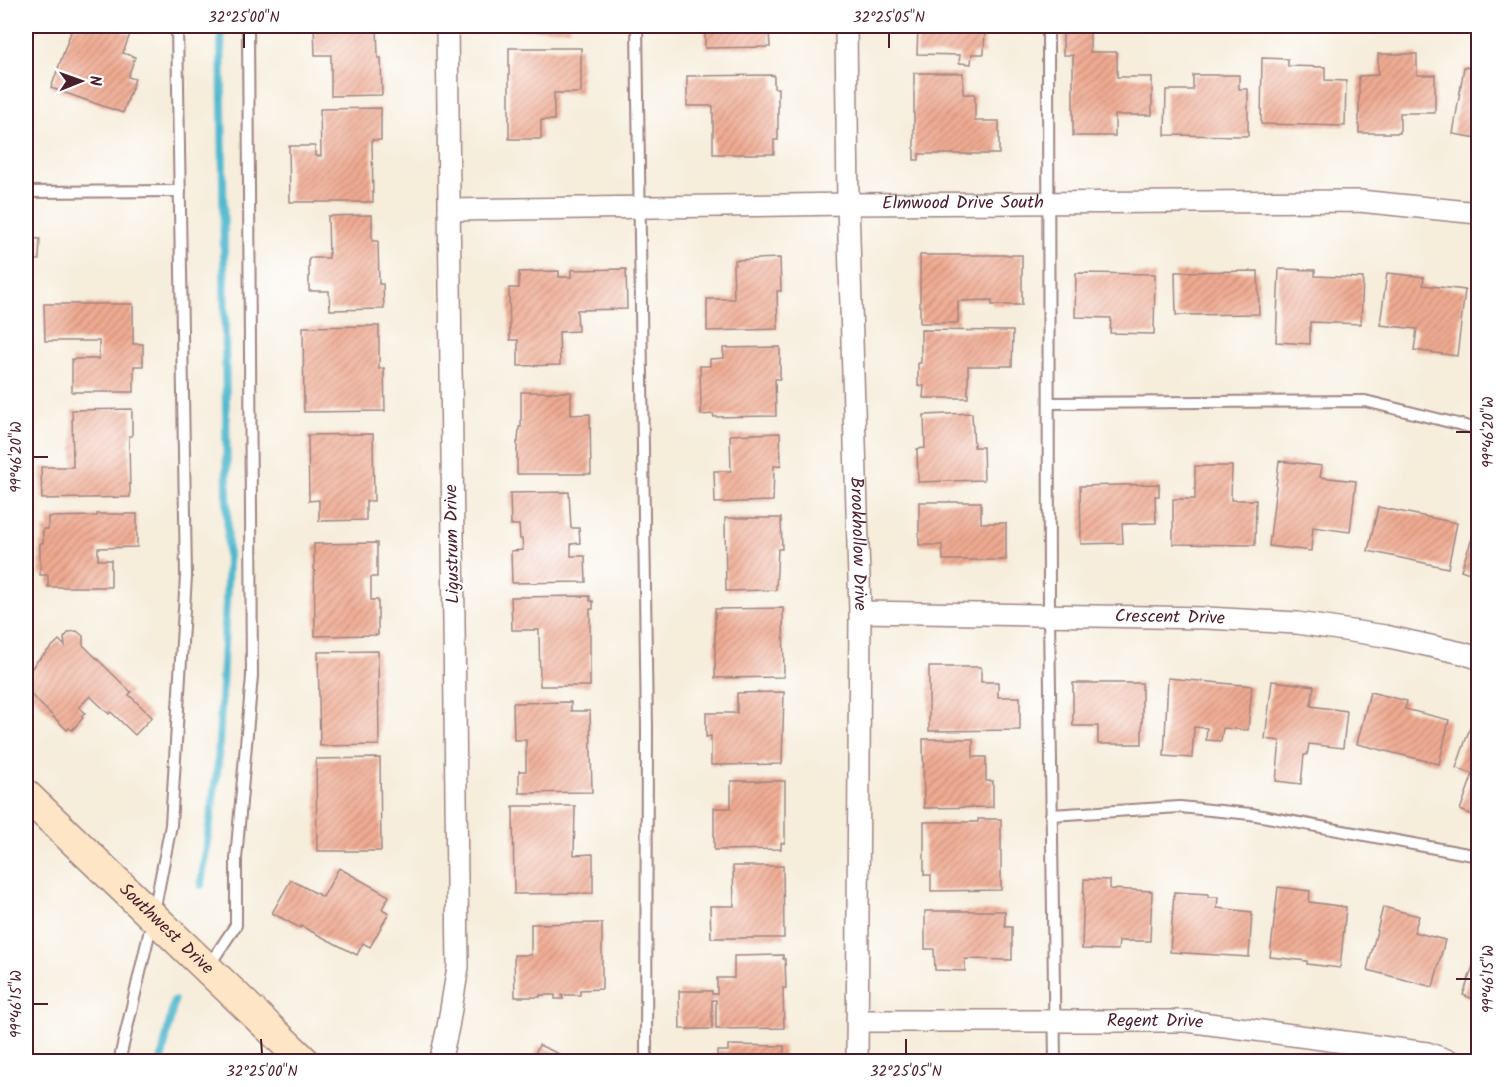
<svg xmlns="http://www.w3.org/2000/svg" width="1504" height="1087" viewBox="0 0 1504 1087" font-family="Kalam,sans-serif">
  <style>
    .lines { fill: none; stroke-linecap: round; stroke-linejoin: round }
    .stream { stroke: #50b8ce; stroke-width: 8 }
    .building { fill: url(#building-hatch) }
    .lane-casing { stroke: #a08683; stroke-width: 14 }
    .street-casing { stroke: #a08683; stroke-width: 24 }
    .secondary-casing { stroke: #a08683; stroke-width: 33 }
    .lane { stroke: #fff; stroke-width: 10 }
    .street { stroke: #fff; stroke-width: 21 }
    .secondary { stroke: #fde5c5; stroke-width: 30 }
    .ticks { fill: none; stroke: #4a1f2b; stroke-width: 2 }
    .labels { text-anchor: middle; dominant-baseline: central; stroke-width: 4.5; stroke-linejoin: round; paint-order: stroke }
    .street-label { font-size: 18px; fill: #4a1f2b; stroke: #fff }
    .neatline { fill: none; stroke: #4a1f2b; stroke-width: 2 }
    .ticks-label { font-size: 15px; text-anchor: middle; fill: #4a1f2b }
  </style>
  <defs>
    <pattern id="building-hatch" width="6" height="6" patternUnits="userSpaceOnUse" patternTransform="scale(1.5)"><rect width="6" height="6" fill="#f0ab92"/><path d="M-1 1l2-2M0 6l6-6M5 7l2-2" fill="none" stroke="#c48b77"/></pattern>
  </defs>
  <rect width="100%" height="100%" fill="#fff"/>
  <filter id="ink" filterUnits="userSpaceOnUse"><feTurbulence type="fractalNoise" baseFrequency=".0167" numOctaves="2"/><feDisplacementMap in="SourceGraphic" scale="12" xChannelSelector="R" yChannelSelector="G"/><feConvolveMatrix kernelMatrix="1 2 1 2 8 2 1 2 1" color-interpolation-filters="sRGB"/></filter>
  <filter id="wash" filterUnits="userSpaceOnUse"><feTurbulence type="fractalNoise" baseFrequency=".008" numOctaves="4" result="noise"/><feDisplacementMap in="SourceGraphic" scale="24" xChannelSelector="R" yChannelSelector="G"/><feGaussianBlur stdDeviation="1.35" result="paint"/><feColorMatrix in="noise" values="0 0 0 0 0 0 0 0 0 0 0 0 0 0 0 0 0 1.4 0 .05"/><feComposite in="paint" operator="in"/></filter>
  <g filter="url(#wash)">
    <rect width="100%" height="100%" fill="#f6eddb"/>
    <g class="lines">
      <g class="stream">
        <polyline points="201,885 218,764 228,563 221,26"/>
        <polyline points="161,1062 174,1001"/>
      </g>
    </g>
    <g id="blocks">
      <g class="building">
        <polygon points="73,26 124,26 122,31 130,34 123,53 135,57 128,77 135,79 123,113 51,88"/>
        <polygon points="314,26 377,26 378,58 381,58 382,95 331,96 331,55 315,55"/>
        <polygon points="509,26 570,26 570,29 509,30"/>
        <polygon points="705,26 776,26 776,29 769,29 770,47 705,48"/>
        <polygon points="918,26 985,26 984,54 972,54 971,64 959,63 960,55 917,54"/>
        <polygon points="1063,26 1090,26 1090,52 1117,52 1117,77 1152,77 1152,115 1115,115 1115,136 1073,136 1073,55 1063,55"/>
        <polygon points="509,48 581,48 581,93 554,93 554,120 541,120 541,139 509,139"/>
        <polygon points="1378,54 1417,54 1417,75 1435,75 1435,113 1400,113 1400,133 1359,133 1359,76 1378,75"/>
        <polygon points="1262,58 1288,59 1288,66 1325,67 1325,80 1346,81 1345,126 1261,124"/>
        <polygon points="1464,67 1478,69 1478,138 1453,134"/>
        <polygon points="914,73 963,73 963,94 975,94 975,121 999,121 999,154 919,154 919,160 914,160"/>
        <polygon points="774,75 774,88 778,88 778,140 774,140 774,154 713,154 713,106 687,106 687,76"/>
        <polygon points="1193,75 1239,75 1239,89 1248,89 1248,136 1165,135 1166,90 1193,90"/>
        <polygon points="381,108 381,140 372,140 373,202 290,202 289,146 315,146 315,156 321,156 320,109"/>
        <polygon points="372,215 372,241 378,241 379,284 383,284 384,309 330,310 329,291 309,291 309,258 329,258 328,216"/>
        <polygon points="26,238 40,239 39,260 26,259"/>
        <polygon points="920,255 1022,255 1022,305 992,305 992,300 958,301 958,323 920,323"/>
        <polygon points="780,258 781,291 777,291 778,329 707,331 707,299 734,299 733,265 735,265 735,260"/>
        <polygon points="626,269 627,309 577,310 578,331 559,332 560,365 518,366 518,340 510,340 509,288 519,288 519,272 559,271 559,277 571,277 571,270"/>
        <polygon points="1279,269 1315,270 1315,276 1363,278 1361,324 1310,322 1310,344 1276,342"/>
        <polygon points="1258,271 1259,314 1176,315 1175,272"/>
        <polygon points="1076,273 1155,274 1154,334 1110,333 1111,318 1075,317"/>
        <polygon points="1387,273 1424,277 1423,285 1465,290 1457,356 1414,350 1417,329 1380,325"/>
        <polygon points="44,304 133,304 133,344 143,344 143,366 134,366 134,392 72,392 72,359 99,359 99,341 45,341"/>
        <polygon points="370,326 379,326 379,369 384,368 385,411 304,412 303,327"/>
        <polygon points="921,330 1013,331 1012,366 968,366 968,398 923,398 924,386 918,386 918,363 921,363"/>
        <polygon points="780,347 780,379 775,379 776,416 714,417 713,414 701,415 700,366 710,366 710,359 724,358 723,348"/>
        <polygon points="521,392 571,392 571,415 590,414 591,474 517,474 517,442 518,442 519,427 521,427"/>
        <polygon points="132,409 132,436 129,436 130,497 42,499 41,467 73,467 72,410"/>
        <polygon points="972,413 974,447 983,447 984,480 918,482 917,449 925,448 924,415"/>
        <polygon points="780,433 781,465 774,466 773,501 715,503 714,471 731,471 730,435"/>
        <polygon points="373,434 374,501 366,501 366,520 319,521 319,500 309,501 308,435"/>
        <polygon points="1279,461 1322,466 1320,477 1356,481 1350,532 1313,527 1311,551 1269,546"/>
        <polygon points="1195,466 1232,466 1231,500 1256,500 1255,545 1173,544 1173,499 1195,499"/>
        <polygon points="1159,484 1159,496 1155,496 1156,523 1122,524 1123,543 1081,544 1080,486"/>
        <polygon points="569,492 571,528 579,528 580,543 571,544 571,556 585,556 586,582 512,583 511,551 523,550 522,539 520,539 519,525 511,525 510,493"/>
        <polygon points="919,502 981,502 981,523 1006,523 1006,560 943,560 942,545 919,545"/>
        <polygon points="1378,507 1457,523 1448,568 1368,551"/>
        <polygon points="97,514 137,514 137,547 98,548 98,560 111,560 111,587 48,587 48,575 40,575 40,543 43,543 43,529 48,529 48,517 97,516"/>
        <polygon points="725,518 781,518 782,549 778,549 776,590 726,591"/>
        <polygon points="1476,527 1478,527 1478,576 1461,570"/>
        <polygon points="377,543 377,577 371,577 371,600 378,600 378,635 315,636 314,544"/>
        <polygon points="590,596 590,601 593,601 593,609 590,609 590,686 540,686 539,630 512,630 511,597"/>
        <polygon points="783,608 784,677 715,678 715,609"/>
        <polygon points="77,631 83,636 83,645 131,692 129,695 152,717 135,735 111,712 109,714 90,696 79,707 85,713 81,716 83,718 72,730 69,728 67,730 26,690 27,679 26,676 36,662 59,640 65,646 64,638 69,632"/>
        <polygon points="378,651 379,745 320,746 318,652"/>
        <polygon points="929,667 981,667 981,682 998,682 998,697 1020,697 1020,730 929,731"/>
        <polygon points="1168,678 1252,686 1248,730 1223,728 1221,741 1206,740 1207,728 1194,727 1192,758 1164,756"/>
        <polygon points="1272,681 1314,686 1311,706 1347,711 1343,748 1309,744 1307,755 1304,755 1301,784 1276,781 1280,741 1265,739"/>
        <polygon points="1073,683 1142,683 1142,744 1098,744 1098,726 1073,726"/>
        <polygon points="784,692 782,764 711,765 711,736 706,737 706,713 737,713 737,693"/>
        <polygon points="1370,692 1407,701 1405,709 1449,720 1439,764 1357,744"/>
        <polygon points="571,702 571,711 590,711 592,792 519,793 519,771 526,771 526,740 514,740 513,703"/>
        <polygon points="1473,719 1478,721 1478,817 1460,810 1473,774 1456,768"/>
        <polygon points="923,739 973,739 973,757 986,757 986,781 993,781 993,807 924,808"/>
        <polygon points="380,758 381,851 317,851 316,759"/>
        <polygon points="731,781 785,781 785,843 781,843 781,849 714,850 714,808 731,808"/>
        <polygon points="513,806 575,806 574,855 593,854 593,893 514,894"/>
        <polygon points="978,819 1001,819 1001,890 931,891 931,875 924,875 924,822 978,822"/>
        <polygon points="733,866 783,866 784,938 711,938 710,906 734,906"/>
        <polygon points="339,868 389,896 382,909 389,913 370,947 363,943 357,955 301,926 300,928 272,913 291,880 323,897"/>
        <polygon points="1084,879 1110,880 1110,889 1152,891 1150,941 1119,941 1118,950 1082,949"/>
        <polygon points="1278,887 1310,891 1309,902 1346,907 1340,968 1307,964 1307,961 1270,957"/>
        <polygon points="1174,892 1208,894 1208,897 1218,897 1217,908 1252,912 1249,957 1170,952"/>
        <polygon points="1383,907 1419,916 1414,932 1445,940 1433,987 1367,970"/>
        <polygon points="925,911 1005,911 1005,927 1012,927 1012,960 965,959 965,971 935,970 934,949 925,949"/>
        <polygon points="602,923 602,989 580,990 580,995 562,995 563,999 555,999 555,995 540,995 540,997 515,997 514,955 531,955 531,924"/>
        <polygon points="1478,951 1478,1001 1463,995"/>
        <polygon points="783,955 783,959 785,959 786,988 783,988 784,1028 716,1029 716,1000 712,1000 712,1029 680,1029 679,991 712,991 712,994 717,994 717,978 734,978 734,956"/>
        <polygon points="539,1045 577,1062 531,1062"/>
        <polygon points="728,1045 784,1046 783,1062 717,1062 717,1051 728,1051"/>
      </g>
    </g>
  </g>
  <g filter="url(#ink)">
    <use href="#blocks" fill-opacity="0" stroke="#a08683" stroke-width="1.5"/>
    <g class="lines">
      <defs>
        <g id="lane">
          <polyline points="637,26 647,730 646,1062"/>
          <polyline points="1048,26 1049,615 1055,1062"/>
          <polyline points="26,192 180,191"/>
          <polyline points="1049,403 1365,401 1478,429"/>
          <polyline points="1051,815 1180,807 1251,814 1478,856"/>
          <polyline points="208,967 236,925 236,859 252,676 248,26"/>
          <polyline points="119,1062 153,917 171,825 186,576 177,26"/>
        </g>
        <g id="street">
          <path id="s1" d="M846 26 848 204 860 612 857 1062"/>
          <path id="s2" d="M449 210 848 204 1359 201 1478 213"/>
          <path id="s3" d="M860 612 1207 618 1297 623 1385 636 1462 653 1478 658"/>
          <path id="s4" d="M857 1021H1187L1427 1053 1452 1062"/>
          <polyline points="440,1062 448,1027 458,967 447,26"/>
        </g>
        <g id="secondary">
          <path id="s5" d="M26 795 305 1062"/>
        </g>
      </defs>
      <use href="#lane" class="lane-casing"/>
      <use href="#street" class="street-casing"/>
      <use href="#secondary" class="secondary-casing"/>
      <use href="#lane" class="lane"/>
      <use href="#street" class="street"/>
      <use href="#secondary" class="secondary"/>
    </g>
  </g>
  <path class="ticks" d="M244 33V48M889 33V48M1456 432H1471M33 457H48M1456 979H1471M33 1004H48M261 1039 262 1054M906 1039V1054"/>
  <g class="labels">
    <g class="street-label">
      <text stroke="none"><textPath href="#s2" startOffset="514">Elmwood Drive South</textPath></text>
      <text stroke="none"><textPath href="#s1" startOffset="518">Brookhollow Drive</textPath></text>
      <text transform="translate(453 544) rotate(-91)">Ligustrum Drive</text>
      <text stroke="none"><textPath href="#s3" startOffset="310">Crescent Drive</textPath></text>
      <text stroke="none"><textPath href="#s5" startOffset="194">Southwest Drive</textPath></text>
      <text stroke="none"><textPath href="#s4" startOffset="298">Regent Drive</textPath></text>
    </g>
  </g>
  <rect width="1504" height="1087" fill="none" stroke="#fff" stroke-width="66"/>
  <g transform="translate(81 81) rotate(89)" stroke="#ffffff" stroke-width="4.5" paint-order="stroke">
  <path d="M0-4.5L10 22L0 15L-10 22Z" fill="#4a1f2b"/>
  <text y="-9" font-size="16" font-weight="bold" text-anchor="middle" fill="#4a1f2b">N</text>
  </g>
  <rect x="33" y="33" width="1438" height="1021" class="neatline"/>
  <g class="ticks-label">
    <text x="244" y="22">32°25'00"N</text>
    <text x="889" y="22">32°25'05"N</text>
    <text transform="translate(1488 432) rotate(-90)" y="5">99°46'20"W</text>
    <text transform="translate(16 457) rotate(-90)" y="5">99°46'20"W</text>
    <text transform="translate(1488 979) rotate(-90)" y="5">99°46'15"W</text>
    <text transform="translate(16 1004) rotate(-90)" y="5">99°46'15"W</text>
    <text x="262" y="1076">32°25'00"N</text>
    <text x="906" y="1076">32°25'05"N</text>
  </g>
</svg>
